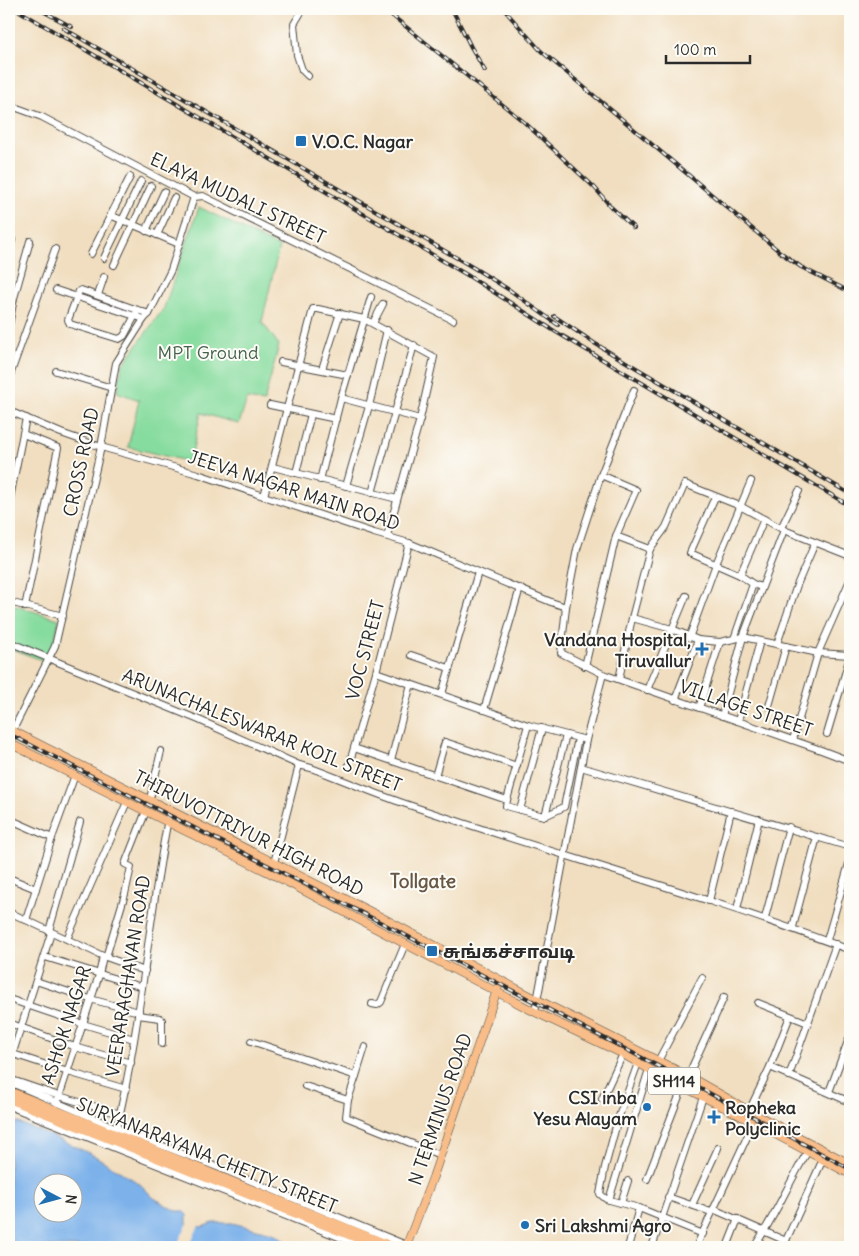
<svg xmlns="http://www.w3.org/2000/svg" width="859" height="1256" viewBox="0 0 859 1256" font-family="Delius,'Noto Sans Tamil',sans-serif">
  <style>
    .green { fill: #86dc9e; stroke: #588464 }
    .water { fill: #7bb1ea; stroke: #536e8a; fill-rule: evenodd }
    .pier { fill: #f1dec0 }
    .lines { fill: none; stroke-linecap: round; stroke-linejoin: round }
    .minor-casing { stroke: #494641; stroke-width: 8 }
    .major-casing { stroke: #494641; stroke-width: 9 }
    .minor { stroke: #fff; stroke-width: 6 }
    .major { stroke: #f8bd89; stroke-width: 8 }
    .rail-casing { stroke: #2b2b2b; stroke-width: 4 }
    .rail { stroke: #fdfcf7; stroke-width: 2; stroke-dasharray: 5.5; stroke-linecap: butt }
    .poi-dot { fill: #1f6fb2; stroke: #fdfcf7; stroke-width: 2 }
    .labels { text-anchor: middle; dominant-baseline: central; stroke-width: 4; stroke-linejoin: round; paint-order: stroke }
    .shield { fill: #fdfcf7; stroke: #6a6a68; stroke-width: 1 }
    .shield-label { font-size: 16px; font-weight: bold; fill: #2b2b2b }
    .poi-label { font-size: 18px; font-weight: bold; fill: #2b2b2b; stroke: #fdfcf7; text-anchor: start }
    .street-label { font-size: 18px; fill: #2b2b2b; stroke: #fdfcf7 }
    .park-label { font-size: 18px; fill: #46604e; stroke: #fdfcf7 }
    .neighbourhood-label { font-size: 19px; font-weight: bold; fill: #685845; stroke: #fdfcf7 }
  </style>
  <rect width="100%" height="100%" fill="#fdfcf7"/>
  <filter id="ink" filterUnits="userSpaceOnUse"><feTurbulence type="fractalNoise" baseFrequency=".02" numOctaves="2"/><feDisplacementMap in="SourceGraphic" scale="10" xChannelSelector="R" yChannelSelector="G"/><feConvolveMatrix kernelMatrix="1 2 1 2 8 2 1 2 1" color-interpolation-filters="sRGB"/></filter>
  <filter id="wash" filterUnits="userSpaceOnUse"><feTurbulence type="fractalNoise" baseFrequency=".0096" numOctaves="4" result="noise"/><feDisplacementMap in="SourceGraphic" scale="20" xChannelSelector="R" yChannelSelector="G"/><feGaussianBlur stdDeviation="1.12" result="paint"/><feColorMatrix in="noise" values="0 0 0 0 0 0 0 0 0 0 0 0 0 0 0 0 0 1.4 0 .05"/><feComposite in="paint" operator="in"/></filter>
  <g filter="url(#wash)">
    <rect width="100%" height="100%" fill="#f1dec0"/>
    <g class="green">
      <polygon points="199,207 279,247 262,322 279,345 264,402 247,399 239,424 201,413 190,462 128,447 139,400 117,392 122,366 164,308"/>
      <polygon points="9,604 59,619 52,653 42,660 9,648"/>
    </g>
    <path class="water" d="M9 1119 61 1140 95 1156 140 1184 154 1198 176 1211H183L187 1215V1224L202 1227 213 1223H232L273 1233 285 1240V1247H9ZM42 1184H72V1214H42Z"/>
    <polygon class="pier" points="190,1219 190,1222 200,1224 188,1247 176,1247"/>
  </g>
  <g filter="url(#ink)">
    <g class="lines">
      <defs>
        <g id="minor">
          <polyline points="303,9 294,24 297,55 302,70 308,76"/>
          <polyline points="9,105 42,117 194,197 203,196 453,320"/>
          <polyline points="110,215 179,244"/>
          <polyline points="146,231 164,192"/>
          <polyline points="157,235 174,198"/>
          <polyline points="9,251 12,240"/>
          <polyline points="91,254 130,177"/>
          <polyline points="104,258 141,181"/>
          <polyline points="114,265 151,186"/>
          <polyline points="56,290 144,319"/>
          <polyline points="98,295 104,277"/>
          <polyline points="138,310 124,336 119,339 70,324 68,320 79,291 81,290 149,314"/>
          <polyline points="373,323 383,304"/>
          <polyline points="9,325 14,298 30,241"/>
          <polyline points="281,362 348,375"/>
          <polyline points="322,369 340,313"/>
          <polyline points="56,371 112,388"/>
          <polyline points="9,378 55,249"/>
          <polyline points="634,390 601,475 577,549 566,607 561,653 603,674 821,750 850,761"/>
          <polyline points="341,398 420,419"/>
          <polyline points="270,405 336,419"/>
          <polyline points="9,411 61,433 101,447 198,474 374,533 409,543 551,602 566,607"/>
          <polyline points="23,434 58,448 25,607"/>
          <polyline points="273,467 397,499"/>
          <polyline points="296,473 311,414"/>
          <polyline points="320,480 341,398 371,297"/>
          <polyline points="346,486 369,406 387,330"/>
          <polyline points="372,493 414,345"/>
          <polyline points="264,496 313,309 318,309 364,319 434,357 420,419 387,536"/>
          <polyline points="715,497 690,553 740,575 753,584 761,587"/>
          <polyline points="9,503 26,418"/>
          <polyline points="781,528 799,491"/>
          <polyline points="616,536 650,549"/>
          <polyline points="740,575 764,519"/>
          <polyline points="9,602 63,616"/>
          <polyline points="632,618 672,629 698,640 720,642 743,637 818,653 850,655"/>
          <polyline points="689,638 716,564 751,481"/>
          <polyline points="734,639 753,584"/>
          <path d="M9 642 199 720 299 765 311 768C341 779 370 792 400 802 549 853 702 894 850 950"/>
          <polyline points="777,644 797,585 815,543"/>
          <polyline points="411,655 449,668"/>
          <polyline points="585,666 616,536 636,490 601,475"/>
          <polyline points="376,672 528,725 586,740"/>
          <polyline points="619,679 632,618 650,549 666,527 685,484 740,506 784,530 850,556"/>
          <polyline points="647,690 686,596"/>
          <polyline points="442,694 478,572"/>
          <polyline points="675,700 698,640"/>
          <polyline points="769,706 786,646"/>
          <polyline points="699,708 720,642"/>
          <polyline points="484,710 520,588"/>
          <polyline points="722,716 743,637 784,530"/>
          <polyline points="738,721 760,641"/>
          <polyline points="827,734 850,657"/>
          <polyline points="9,738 55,646 101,447 116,363 144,319 149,314 171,270 194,197"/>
          <polyline points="793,740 818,653 850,580"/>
          <polyline points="354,748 507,800 528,725"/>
          <polyline points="391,760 411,684"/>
          <polyline points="349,765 376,672 409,543"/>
          <polyline points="581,767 850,847"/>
          <polyline points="435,776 445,742 517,766"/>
          <polyline points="150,799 161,751"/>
          <polyline points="507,800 506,806 540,815 545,816 564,807 578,738"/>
          <polyline points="520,810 542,728"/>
          <polyline points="545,816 566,735"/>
          <polyline points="9,819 52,838"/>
          <polyline points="274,863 299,765"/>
          <polyline points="9,878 36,889"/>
          <polyline points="709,901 731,811"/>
          <polyline points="737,909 759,819"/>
          <polyline points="9,912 103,956 145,971"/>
          <polyline points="765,918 789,827"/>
          <polyline points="26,920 52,838 75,775"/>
          <polyline points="793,927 817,837"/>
          <polyline points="49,931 80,822"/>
          <polyline points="67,939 127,802"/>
          <polyline points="827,940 850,860"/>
          <polyline points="45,957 142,987"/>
          <polyline points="106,957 125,894 131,867 125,864 146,811"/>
          <polyline points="36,981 90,999 139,1012"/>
          <polyline points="9,999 83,1024 134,1039"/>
          <polyline points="758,1003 808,1023"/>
          <polyline points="372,1004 377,1005 381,1002 405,944"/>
          <polyline points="535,1012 586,740 603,674"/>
          <polyline points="138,1015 160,1018 162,1020 162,1044"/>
          <polyline points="9,1023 75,1047 131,1063"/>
          <polyline points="251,1041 356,1076 365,1047"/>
          <polyline points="10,1053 68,1072 126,1089"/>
          <polyline points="658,1061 702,978"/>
          <polyline points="638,1063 618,1119 605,1167 600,1194 606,1199 639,1208 703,1234"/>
          <polyline points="9,1065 51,933"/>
          <polyline points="770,1067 790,1016"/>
          <polyline points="688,1076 724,997"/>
          <polyline points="789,1076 836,944"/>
          <polyline points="15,1081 59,1096 120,1114"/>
          <polyline points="9,1082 117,1128 217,1167 411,1247"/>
          <polyline points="305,1086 348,1100 346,1117 440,1155"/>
          <polyline points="829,1092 850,1036"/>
          <polyline points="602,1099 623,1054"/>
          <polyline points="348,1100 356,1076"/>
          <polyline points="57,1103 99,975 103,956"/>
          <polyline points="9,1106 364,1247"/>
          <polyline points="749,1111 770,1067 850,1102"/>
          <path d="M116 1130C142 1025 148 916 170 809"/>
          <polyline points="647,1179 683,1086"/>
          <polyline points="668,1197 711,1212"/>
          <polyline points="609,1200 649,1069"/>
          <polyline points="621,1203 628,1181"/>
          <polyline points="692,1205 718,1148"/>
          <polyline points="713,1209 786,1241"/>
          <polyline points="785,1244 795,1247"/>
          <polyline points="628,1247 639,1208"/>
          <polyline points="652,1247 703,1097"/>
          <polyline points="696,1247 754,1122"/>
          <polyline points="727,1247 738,1219"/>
          <path d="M754 1247C775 1217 789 1182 808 1151"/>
          <polyline points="783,1247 823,1159"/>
          <polyline points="847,1247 850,1240"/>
        </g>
        <g id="major">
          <polyline points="9,729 377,915 538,1000 688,1076 749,1111 850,1164"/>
          <polyline points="9,743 272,874 535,1012 623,1054 649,1069 745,1118 850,1174"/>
          <polyline points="9,1091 394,1247"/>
          <polyline points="9,1099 379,1247"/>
          <polyline points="406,1247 433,1177 498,987"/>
        </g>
      </defs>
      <use href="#minor" class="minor-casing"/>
      <use href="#major" class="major-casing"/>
      <use href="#minor" class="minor"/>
      <use href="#major" class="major"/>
      <defs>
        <g id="rail">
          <polyline points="16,9 467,275 556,332 850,506"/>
          <polyline points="39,9 72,27"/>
          <polyline points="384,9 524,122 595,188 611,207 634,228"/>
          <polyline points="452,9 471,47 485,71"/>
          <polyline points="507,13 541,51 780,252 801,267 850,292"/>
          <polyline points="63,28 474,268 511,291 558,325"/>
          <polyline points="554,316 594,343 850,494"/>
          <polyline points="9,734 378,921 685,1080 850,1169"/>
        </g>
      </defs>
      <use href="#rail" class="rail-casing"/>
      <use href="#rail" class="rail"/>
    </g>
  </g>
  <g class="poi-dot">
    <rect x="295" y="135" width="12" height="12" rx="2.5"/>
    <path d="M699.5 641.5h5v5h5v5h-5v5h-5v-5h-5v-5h5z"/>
    <rect x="426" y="945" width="12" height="12" rx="2.5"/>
    <circle cx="647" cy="1107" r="5"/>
    <path d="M711.5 1109.5h5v5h5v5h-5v5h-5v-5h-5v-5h5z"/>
    <circle cx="525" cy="1225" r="5"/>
  </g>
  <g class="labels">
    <rect class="shield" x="648" y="1067.5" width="52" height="27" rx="4"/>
    <g class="shield-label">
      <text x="674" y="1081">SH114</text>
    </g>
    <g class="poi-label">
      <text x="312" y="141">V.O.C. Nagar</text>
      <text x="691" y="639" text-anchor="end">Vandana Hospital,<tspan x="691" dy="21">Tiruvallur</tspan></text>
      <text x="443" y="951">சுங்கச்சாவடி</text>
      <text x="637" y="1097" text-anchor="end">CSI inba<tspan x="637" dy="21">Yesu Alayam</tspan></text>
      <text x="725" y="1107">Ropheka<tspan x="725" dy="21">Polyclinic</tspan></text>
      <text x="535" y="1225">Sri Lakshmi Agro</text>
    </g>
    <g class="street-label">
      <text transform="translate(238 198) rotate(25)">ELAYA MUDALI STREET</text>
      <text transform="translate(81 462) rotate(-78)">CROSS ROAD</text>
      <text transform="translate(294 490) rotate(18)">JEEVA NAGAR MAIN ROAD</text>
      <text transform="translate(365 650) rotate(-75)">VOC STREET</text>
      <text transform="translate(746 708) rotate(19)">VILLAGE STREET</text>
      <text transform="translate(262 730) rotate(22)">ARUNACHALESWARAR KOIL STREET</text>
      <text transform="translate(249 833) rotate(27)">THIRUVOTTRIYUR HIGH ROAD</text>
      <text transform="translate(128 976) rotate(-81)">VEERARAGHAVAN ROAD</text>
      <text transform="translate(66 1025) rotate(-72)">ASHOK NAGAR</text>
      <text transform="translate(440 1109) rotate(-71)">N TERMINUS ROAD</text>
      <text transform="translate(207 1155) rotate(22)">SURYANARAYANA CHETTY STREET</text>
    </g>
    <g class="park-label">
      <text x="208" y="352">MPT Ground</text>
    </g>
    <g class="neighbourhood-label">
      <text x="423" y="881">Tollgate</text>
    </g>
  </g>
  <rect width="859" height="1256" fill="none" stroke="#fdfcf7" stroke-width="30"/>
  <g transform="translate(58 1198) rotate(96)"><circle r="24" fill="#fdfcf7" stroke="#a9a8a5"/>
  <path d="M0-4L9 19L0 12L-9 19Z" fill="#1f6fb2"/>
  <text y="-8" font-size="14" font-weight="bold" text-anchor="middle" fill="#2b2b2b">N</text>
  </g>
  <path d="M666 55v8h84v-8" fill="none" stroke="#2b2b2b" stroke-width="2.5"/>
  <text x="674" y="55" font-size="15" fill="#2b2b2b" stroke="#fdfcf7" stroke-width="4" paint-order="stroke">100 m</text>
</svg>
